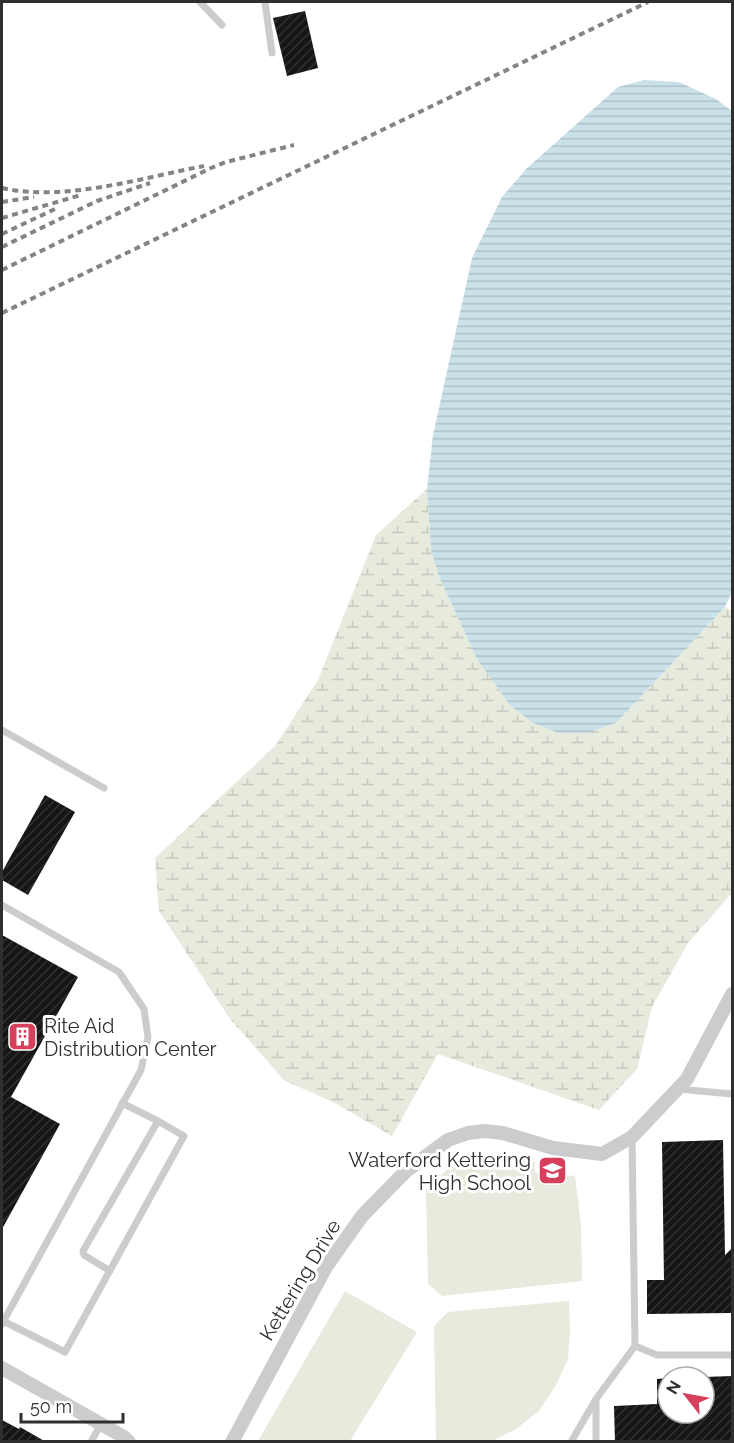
<svg xmlns="http://www.w3.org/2000/svg" width="734" height="1443" viewBox="0 0 734 1443" font-family="Raleway,sans-serif">
  <style>
    .wetland { fill: url(#wetland-marsh) }
    .garden { fill: #e6ebde }
    .water { fill: url(#water-rules) }
    .building { fill: url(#building-hatch) }
    .lines { fill: none; stroke-linecap: round; stroke-linejoin: round }
    .service { stroke: #ccc; stroke-width: 7 }
    .minor { stroke: #ccc; stroke-width: 14 }
    .rail { stroke: #848484; stroke-width: 4; stroke-dasharray: 6 4.5; stroke-linecap: butt }
    .labels { text-anchor: middle; dominant-baseline: central; stroke-width: 6; stroke-linejoin: round; paint-order: stroke }
    .poi-label { font-size: 20px; fill: #2f2f2f; stroke: #fff; text-anchor: start }
    .street-label { font-size: 20px; fill: #2f2f2f; stroke: #fff }
  </style>
  <defs>
    <pattern id="wetland-marsh" width="20" height="14" patternUnits="userSpaceOnUse" patternTransform="scale(1.5)"><rect width="20" height="14" fill="#e6ebde"/><path d="M1 5h8M5 5V1M11 12h8M15 12V8" fill="none" stroke="#c6cabf"/></pattern>
    <pattern id="water-rules" width="6" height="5" patternUnits="userSpaceOnUse" patternTransform="scale(1.5)"><rect width="6" height="5" fill="#cbe1e9"/><path d="M0 2.5h6" fill="none" stroke="#afc1c8"/></pattern>
    <pattern id="building-hatch" width="6" height="6" patternUnits="userSpaceOnUse" patternTransform="scale(1.5)"><rect width="6" height="6" fill="#161616"/><path d="M-1 1l2-2M0 6l6-6M5 7l2-2" fill="none" stroke="#303030"/></pattern>
  </defs>
  <rect width="100%" height="100%" fill="#fff"/>
  <polygon class="wetland" points="427,489 431,550 439,577 477,659 533,723 559,733 587,732 616,723 725,607 732,611 732,893 688,943 652,1007 637,1069 599,1110 438,1054 392,1136 333,1102 285,1081 230,1019 159,911 155,858 275,746 318,680 376,535"/>
  <g class="garden">
    <polygon points="494,1154 535,1162 535,1173 575,1176 581,1225 582,1281 442,1296 428,1284 426,1189 462,1156"/>
    <polygon points="345,1291 417,1332 350,1441 258,1441"/>
    <polygon points="569,1301 570,1332 568,1359 556,1385 539,1411 516,1429 492,1441 436,1441 434,1326 448,1312"/>
  </g>
  <polygon class="water" points="644,80 679,82 716,99 732,111 732,592 725,607 616,723 587,733 559,733 533,723 510,705 477,659 439,577 431,550 427,489 433,435 472,258 502,197 526,169 618,87"/>
  <g class="building">
    <polygon points="305,11 318,68 287,76 273,18"/>
    <polygon points="45,795 75,812 28,895 2,880 2,872"/>
    <polygon points="2,935 78,977 11,1097 60,1124 2,1229"/>
    <polygon points="723,1140 725,1255 732,1248 732,1313 647,1314 647,1280 664,1280 662,1142"/>
    <polygon points="732,1376 732,1442 615,1442 614,1406 657,1404 657,1379 668,1378 668,1413 704,1413 704,1377"/>
    <polygon points="2,1420 19,1429 20,1427 46,1442 2,1442"/>
  </g>
  <g class="lines">
    <g class="service">
      <polyline points="200,2 222,25"/>
      <polyline points="265,2 272,53"/>
      <polyline points="2,730 104,788"/>
      <polyline points="2,905 119,972 144,1009 148,1037 141,1070 2,1324"/>
      <polyline points="678,1089 732,1094"/>
      <polyline points="110,1271 84,1255 83,1251 158,1121"/>
      <polyline points="3,1321 65,1352 184,1136 158,1121 122,1103"/>
      <polyline points="635,1346 657,1355 732,1355"/>
      <polyline points="91,1442 101,1424"/>
      <polyline points="571,1442 596,1399 635,1346 632,1137"/>
      <polyline points="596,1442 596,1402"/>
    </g>
    <g class="minor">
      <polyline points="2,1368 124,1437 129,1442"/>
      <polyline points="232,1442 326,1267 362,1216 406,1171 448,1140 468,1133 485,1131 503,1133 553,1148 602,1154 632,1137 687,1079 732,994"/>
    </g>
    <g class="rail">
      <path d="M2 188C65 202 141 178 204 166"/>
      <polyline points="2,202 34,197"/>
      <polyline points="2,218 81,195"/>
      <polyline points="2,234 55,209"/>
      <polyline points="2,247 97,201 150,183"/>
      <polyline points="2,270 211,168 226,162 294,145"/>
      <polyline points="2,313 648,2"/>
    </g>
  </g>
  <defs>
    <symbol id="building-square" viewBox="-11 -11 22 22"><rect x="-9" y="-9" width="18" height="18" rx="4" fill="#d7405c" stroke="#fff"/><path d="M-4-6H4V6H1V3H-1V6H-4ZM-2.5-4.3h1.7v1.8h-1.7ZM.8-4.3h1.7v1.8H.8ZM-2.5-1h1.7V.8h-1.7ZM.8-1h1.7V.8H.8Z" fill="#fff"/></symbol>
    <symbol id="school-square" viewBox="-11 -11 22 22"><rect x="-9" y="-9" width="18" height="18" rx="4" fill="#d7405c" stroke="#fff"/><path d="M0-5L7-2L0 1L-7-2ZM-4 1L0 2.5L4 1V4Q0 6-4 4Z" fill="#fff"/></symbol>
  </defs>
  <g fill-rule="evenodd">
    <use href="#building-square" x="6" y="1020" width="33" height="33"/>
    <use href="#school-square" x="536" y="1154" width="33" height="33"/>
  </g>
  <g class="labels">
    <g class="poi-label">
      <text x="44" y="1026">Rite Aid<tspan x="44" dy="23">Distribution Center</tspan></text>
      <text x="531" y="1160" text-anchor="end">Waterford Kettering<tspan x="531" dy="23">High School</tspan></text>
    </g>
    <g class="street-label">
      <text transform="translate(300 1280) rotate(-59)">Kettering Drive</text>
    </g>
  </g>
  <rect width="734" height="1443" fill="none" stroke="#2f2f2f" stroke-width="6"/>
  <g transform="translate(686 1395) rotate(301)"><circle r="28" fill="#ffffff" stroke="#acacac" stroke-width="1.5"/>
  <path d="M0-4.5L10 22L0 15L-10 22Z" fill="#d7405c"/>
  <text y="-9" font-size="16" font-weight="bold" text-anchor="middle" fill="#2f2f2f">N</text>
  </g>
  <path d="M21 1413v9h102v-9" fill="none" stroke="#2f2f2f" stroke-width="3"/>
  <text x="30" y="1413" font-size="18" fill="#2f2f2f" stroke="#ffffff" stroke-width="4.5" paint-order="stroke">50 m</text>
</svg>
